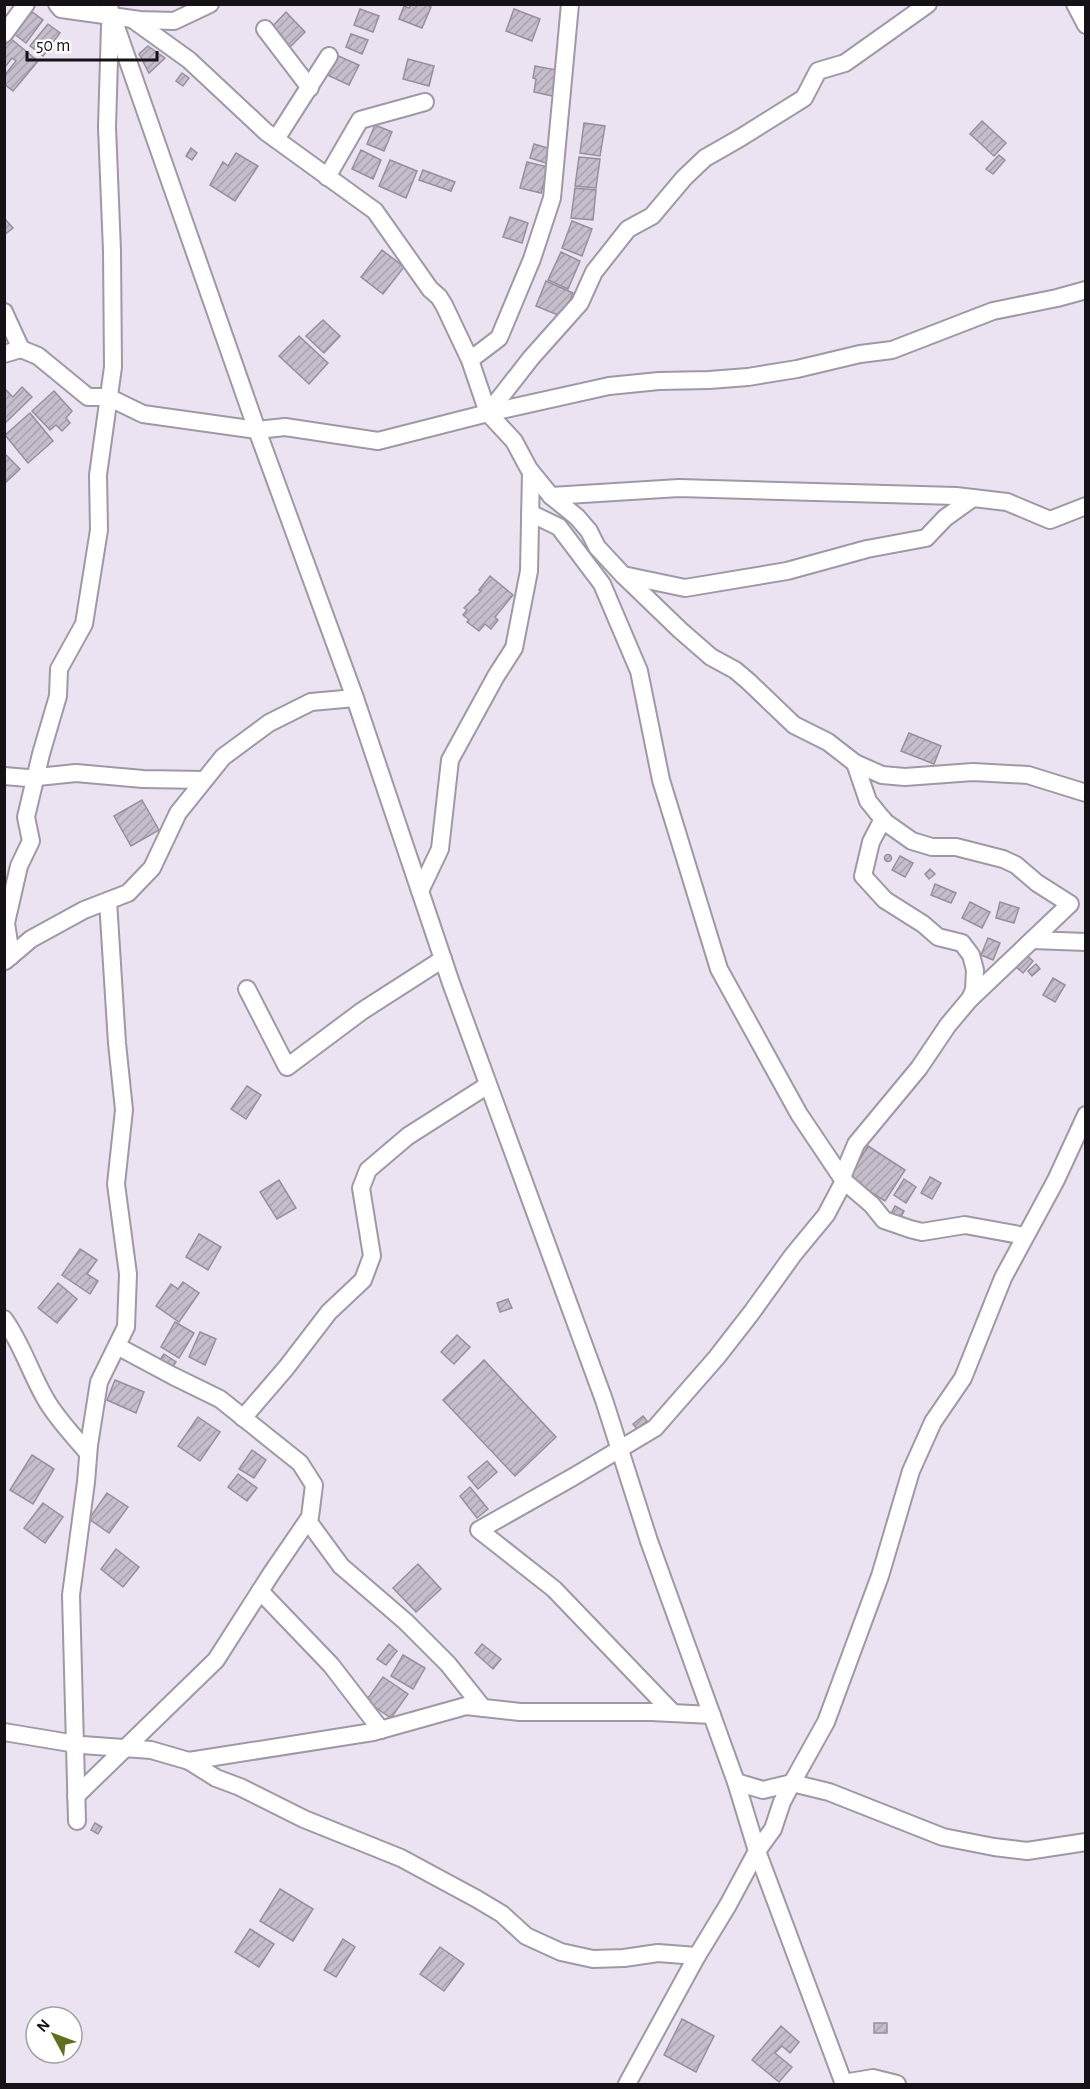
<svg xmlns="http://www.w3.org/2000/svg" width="1090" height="2089" viewBox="0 0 1090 2089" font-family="'Alegreya Sans',sans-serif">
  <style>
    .building { fill: url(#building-hatch); stroke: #978f9d; stroke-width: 1.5 }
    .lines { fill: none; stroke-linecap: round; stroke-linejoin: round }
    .minor-casing { stroke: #a098a5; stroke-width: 20 }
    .minor { stroke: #fff; stroke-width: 16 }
  </style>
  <defs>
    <pattern id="building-hatch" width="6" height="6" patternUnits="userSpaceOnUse" patternTransform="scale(1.5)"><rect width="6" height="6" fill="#c5bdcb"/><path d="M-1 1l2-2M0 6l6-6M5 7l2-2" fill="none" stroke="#a8a1ae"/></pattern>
  </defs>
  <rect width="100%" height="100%" fill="#ebe3f1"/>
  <g class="building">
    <polygon points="411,4 425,4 431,7 422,28 399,19 404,6 409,8"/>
    <polygon points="360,9 379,16 373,32 354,25"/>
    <polygon points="514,9 540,19 532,41 506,31"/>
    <polygon points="31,11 43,20 26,43 13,33"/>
    <polygon points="286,12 305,32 290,47 271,28"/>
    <polygon points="48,24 60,33 43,56 30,46"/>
    <polygon points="351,34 368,40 362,54 346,47"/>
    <polygon points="10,38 38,61 13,91 4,84 4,76 16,61 12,58 5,67 4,46"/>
    <polygon points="148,46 165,58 149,73 139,54"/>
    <polygon points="334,54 359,65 349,85 325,74"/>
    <polygon points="408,59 434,66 429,86 403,79"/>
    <polygon points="535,66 562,71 557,97 534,92 536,79 533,78"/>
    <polygon points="182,73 189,78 183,86 176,81"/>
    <polygon points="982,121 1006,143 994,156 970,134"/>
    <polygon points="584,123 605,126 600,156 580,153"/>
    <polygon points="375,125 392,132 384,151 367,144"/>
    <polygon points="534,144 551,149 546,163 530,158"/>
    <polygon points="191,148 197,153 192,160 186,156"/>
    <polygon points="361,150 381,160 373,179 352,169"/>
    <polygon points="236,153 258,166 235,201 210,185 223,162 228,166"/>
    <polygon points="999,155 1005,160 993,174 986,169"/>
    <polygon points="579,157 600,159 596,188 575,186"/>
    <polygon points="390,160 417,171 406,198 379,186"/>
    <polygon points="527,162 548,167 541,193 520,188"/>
    <polygon points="423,170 455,182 451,191 419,180"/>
    <polygon points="575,188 596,190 593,220 571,218"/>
    <polygon points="510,217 528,223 522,243 503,237"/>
    <polygon points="4,218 13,228 4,235"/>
    <polygon points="572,221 592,229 582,256 562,248"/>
    <polygon points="382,250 404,267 383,294 361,277"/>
    <polygon points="561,252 580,261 568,289 548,280"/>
    <polygon points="546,281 573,293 563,317 536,306"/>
    <polygon points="323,320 340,336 324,353 306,336"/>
    <polygon points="299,336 328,363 309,384 279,356"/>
    <polygon points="22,387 32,397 4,424 4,388 13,397"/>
    <polygon points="54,391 72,411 66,418 70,423 62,431 56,425 50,430 32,411"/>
    <polygon points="30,413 53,441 28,463 5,435"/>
    <polygon points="4,453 20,469 4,484"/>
    <polygon points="490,576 513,595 495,617 498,620 491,629 485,624 479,631 467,622 469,620 463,615 467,610 464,608 481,591 479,590"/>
    <polygon points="909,733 941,746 934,764 901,751"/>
    <polygon points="142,800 159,830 131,846 114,816"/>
    <circle cx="888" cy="858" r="3.5"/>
    <polygon points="900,856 913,863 905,877 892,870"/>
    <polygon points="930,869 935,874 929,879 925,874"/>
    <polygon points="935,884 956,893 951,903 931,895"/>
    <polygon points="970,902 990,912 982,928 962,918"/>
    <polygon points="1000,902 1019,908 1014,923 996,918"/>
    <polygon points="988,938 1000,943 993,960 981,955"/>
    <polygon points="1022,951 1033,961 1023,973 1012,963"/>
    <polygon points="1036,964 1040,969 1032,976 1028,971"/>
    <polygon points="1053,978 1065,985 1055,1002 1043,995"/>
    <polygon points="247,1086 261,1095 246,1119 231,1109"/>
    <polygon points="868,1146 905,1170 885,1201 848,1178"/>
    <polygon points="930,1177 941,1183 932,1199 921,1193"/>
    <polygon points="904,1179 916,1187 906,1203 894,1195"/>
    <polygon points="279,1180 296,1208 277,1219 260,1192"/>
    <polygon points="895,1206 904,1211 900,1219 891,1214"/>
    <polygon points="199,1234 221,1247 208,1270 186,1257"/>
    <polygon points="80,1249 97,1260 87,1274 98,1281 90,1294 62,1275"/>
    <polygon points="183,1282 199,1293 179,1322 156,1306 171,1284 178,1289"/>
    <polygon points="58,1283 77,1299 57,1323 38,1308"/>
    <polygon points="508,1299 512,1308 500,1312 497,1303"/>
    <polygon points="175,1322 194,1333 179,1358 161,1347"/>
    <polygon points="200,1332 216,1339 205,1365 189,1357"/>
    <polygon points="457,1335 470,1347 454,1364 441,1352"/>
    <polygon points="164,1354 176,1362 171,1369 159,1361"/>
    <polygon points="484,1360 556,1437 515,1476 443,1400"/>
    <polygon points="115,1380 144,1392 136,1413 107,1400"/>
    <polygon points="643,1416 647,1421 637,1429 633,1424"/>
    <polygon points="198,1417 220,1432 200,1461 178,1446"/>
    <polygon points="252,1450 266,1460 254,1478 239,1469"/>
    <polygon points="32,1455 54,1469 33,1504 10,1490"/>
    <polygon points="487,1461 497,1472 478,1489 468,1477"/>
    <polygon points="238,1474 257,1488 247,1501 228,1487"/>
    <polygon points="470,1487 488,1509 477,1518 460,1496"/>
    <polygon points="107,1493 128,1507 109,1533 89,1519"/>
    <polygon points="43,1503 63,1517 45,1543 24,1528"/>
    <polygon points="116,1549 139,1567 123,1587 101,1569"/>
    <polygon points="418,1564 441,1589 416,1612 393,1588"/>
    <polygon points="389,1644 397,1651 386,1665 377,1659"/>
    <polygon points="482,1644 501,1659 493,1669 475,1653"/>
    <polygon points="403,1655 425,1668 413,1689 391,1676"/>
    <polygon points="383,1677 408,1694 391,1718 366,1701"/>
    <polygon points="95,1823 102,1827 98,1834 91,1830"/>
    <polygon points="280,1889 313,1909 293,1941 260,1921"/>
    <polygon points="250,1929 274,1944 259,1967 235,1952"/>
    <polygon points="343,1939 355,1947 336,1977 324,1970"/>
    <polygon points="440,1947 464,1964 444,1991 420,1974"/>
    <polygon points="682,2019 714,2036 696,2072 664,2055"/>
    <rect x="874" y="2023" width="13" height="10"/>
    <polygon points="781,2026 799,2042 790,2053 782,2046 775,2053 792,2067 779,2082 752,2060"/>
  </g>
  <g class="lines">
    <defs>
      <g id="minor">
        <polyline points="57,4 61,9 140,20 174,21 210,4"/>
        <polyline points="108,4 257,430 355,698 451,983 604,1400 649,1541 736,1782 757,1851 844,2084"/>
        <polyline points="1075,4 1086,25"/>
        <polyline points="132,19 189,60 266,132 375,211 430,289 439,297 444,305 470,360 488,413 514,441 529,469 551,496 577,517 589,531 597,547 623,575 680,630 711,657 735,670 748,681 794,725 828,742 855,763 882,775 905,777 973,772 1028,775 1086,793"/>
        <polyline points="265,29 310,88"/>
        <polyline points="4,34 26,4"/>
        <polyline points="276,139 329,56"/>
        <polyline points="327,177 360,120 425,102"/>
        <polyline points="4,312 21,349"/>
        <polyline points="4,354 21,349 38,356 88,397 108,397 143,414 257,430 285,427 378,441 488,413 609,386 659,381 709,380 748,377 797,369 860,354 892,350 993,311 1057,298 1086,290"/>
        <polyline points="470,360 499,338 532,259 552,198 570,4"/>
        <polyline points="488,413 531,358 580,303 594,272 628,229 652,216 684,178 705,158 740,138 804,98 818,71 845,63 928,4"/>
        <polyline points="551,496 679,488 956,496 1007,502 1050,520 1086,506"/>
        <polyline points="530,513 559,527 602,584 639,671 661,780 719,969 799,1114 844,1181 872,1205 884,1220 910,1229 922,1232 965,1225 1025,1236"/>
        <polyline points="623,575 685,588 787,571 867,549 926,538 945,518 973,498"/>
        <polyline points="4,776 28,778 76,773 143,779 204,780"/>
        <polyline points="883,819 871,842 863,876 885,900 923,924 938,937 962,943 971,955 975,970 974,990 970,999"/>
        <polyline points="420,891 440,849 450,760 496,676 514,648 529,571 531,472"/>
        <polyline points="1032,940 1086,942"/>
        <polyline points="11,956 6,923 19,866 31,841 26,817 41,754 58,696 59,669 84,624 99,530 98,475 113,367 112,251 107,127 110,26"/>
        <polyline points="5,961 31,939 84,910 128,893 152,868 178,813 223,757 269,723 311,702 355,698"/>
        <polyline points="247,989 287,1067 362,1011 443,959"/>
        <path d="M4 1319C22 1344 30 1372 45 1398 56 1418 73 1435 88 1453"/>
        <polyline points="243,1418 286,1368 329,1312 363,1280 372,1256 361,1188 368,1170 408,1136 488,1085"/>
        <polyline points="308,1521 341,1566 406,1622 448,1664 483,1708"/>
        <polyline points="260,1591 331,1665 381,1730"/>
        <polyline points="673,1713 554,1589 479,1530 573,1477 655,1428 717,1357 752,1312 793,1255 826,1215 844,1181 843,1175 856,1144 919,1068 948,1025 969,1000 1070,904 1037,883 1016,865 1003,859 956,847 932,847 912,841 885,822 868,801 855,763"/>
        <polyline points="4,1732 82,1745 151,1750 189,1761 216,1778 240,1787 304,1819 401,1858 477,1899 502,1914 526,1936 561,1952 593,1959 624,1958 658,1953 697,1956"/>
        <polyline points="189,1761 373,1732 466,1706 520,1712 651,1712 712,1715"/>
        <polyline points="736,1782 763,1790 792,1783 829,1792 943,1837 994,1847 1027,1851 1086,1842"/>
        <polyline points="76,1796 216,1660 271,1574 310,1517 314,1485 300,1463 220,1399 173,1376 117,1346"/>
        <polyline points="77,1821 71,1595 86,1482 89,1445 99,1382 126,1327 128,1274 116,1184 124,1110 117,1043 108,901"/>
        <polyline points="843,2083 873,2078 897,2084"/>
        <polyline points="627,2084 697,1956 728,1905 757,1851 773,1829 782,1802 792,1783 826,1722 880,1576 911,1471 933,1422 963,1378 1003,1278 1056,1180 1086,1115"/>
      </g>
    </defs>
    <use href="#minor" class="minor-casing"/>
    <use href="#minor" class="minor"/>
  </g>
  <rect width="1090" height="2089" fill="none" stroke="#151217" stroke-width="12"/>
  <g transform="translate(54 2035) rotate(311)"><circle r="28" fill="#ffffff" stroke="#a1a0a2" stroke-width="1.5"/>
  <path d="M0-4.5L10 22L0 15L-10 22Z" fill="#5f711e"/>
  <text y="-9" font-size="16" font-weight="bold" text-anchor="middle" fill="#151217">N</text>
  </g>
  <path d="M27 51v9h130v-9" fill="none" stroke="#151217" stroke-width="3"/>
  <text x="36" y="51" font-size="18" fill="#151217" stroke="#ffffff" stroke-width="4.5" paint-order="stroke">50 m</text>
</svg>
